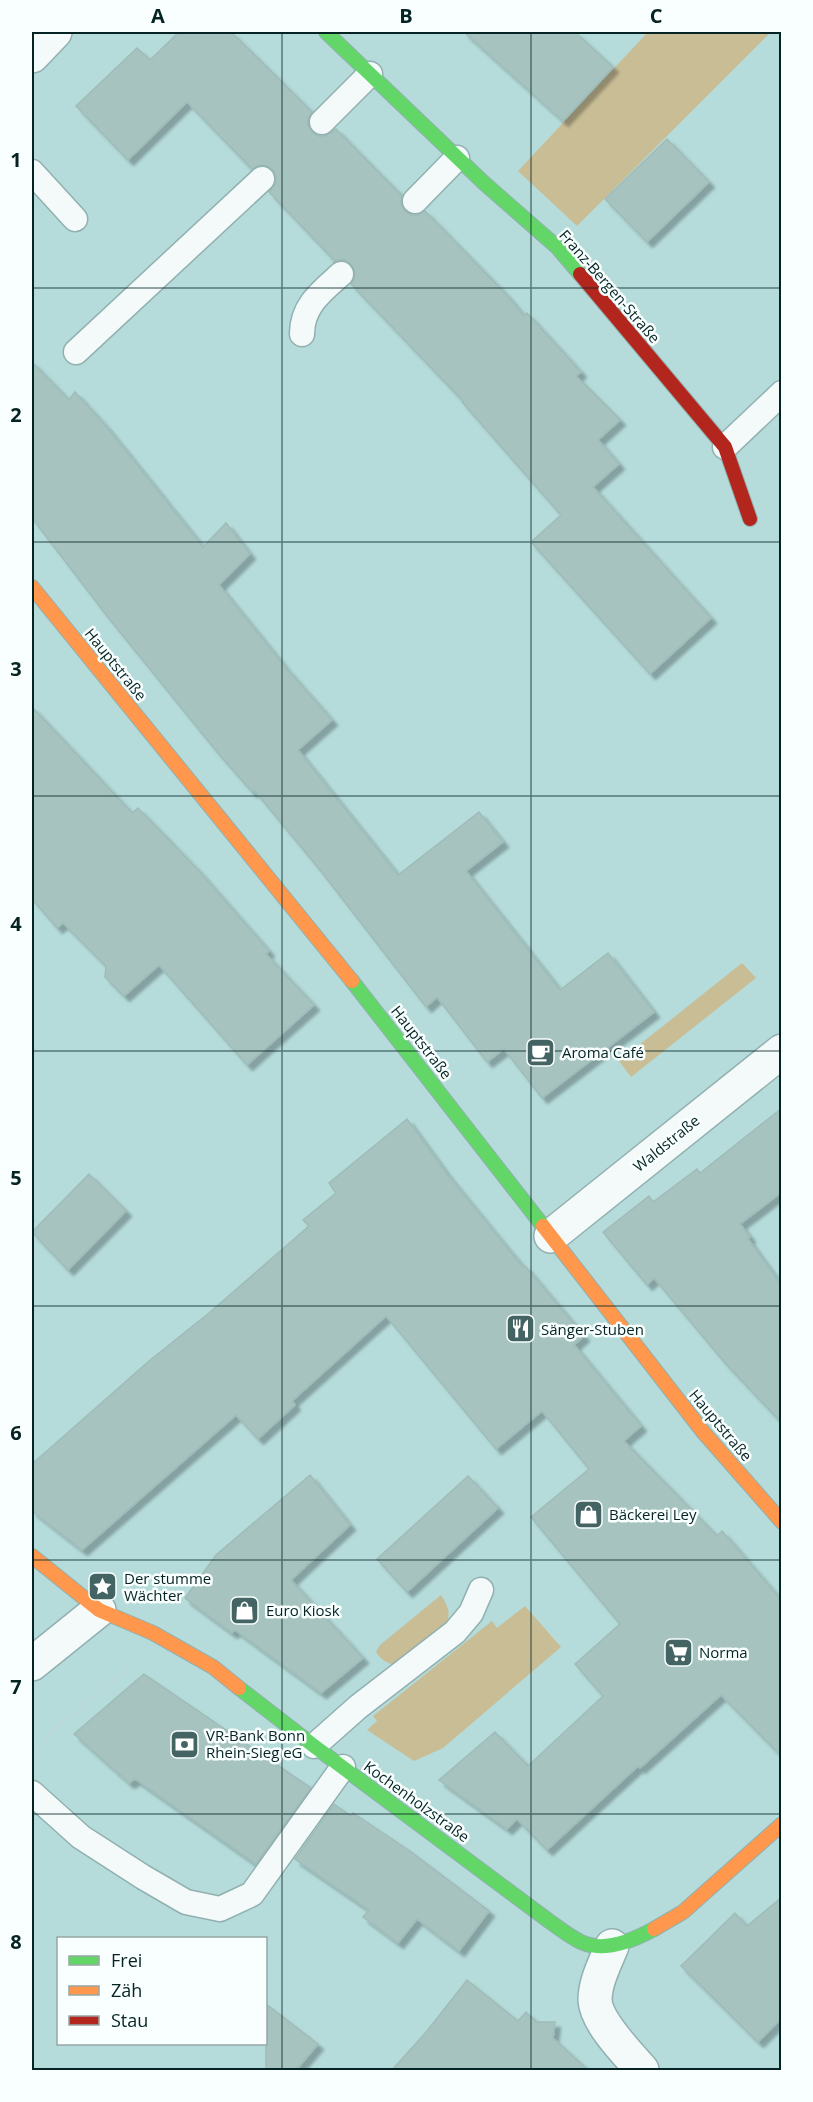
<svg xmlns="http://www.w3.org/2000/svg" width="813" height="2102" viewBox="0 0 813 2102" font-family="'Open Sans',sans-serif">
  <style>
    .green { fill: #c8bd95 }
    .building { fill: #a6c3bf; stroke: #9fbcb8; stroke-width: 1.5; filter: url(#shadow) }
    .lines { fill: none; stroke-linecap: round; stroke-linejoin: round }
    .lane-casing { stroke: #92b0b0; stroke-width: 27 }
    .street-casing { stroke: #92b0b0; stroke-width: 36 }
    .fast-casing { stroke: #92b0b0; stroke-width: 16 }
    .slow-casing { stroke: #92b0b0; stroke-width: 16 }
    .jam-casing { stroke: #92b0b0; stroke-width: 16 }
    .path { stroke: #c9d6d6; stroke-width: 4; stroke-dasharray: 1.5 4.5; stroke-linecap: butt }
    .lane { stroke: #f4fafa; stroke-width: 24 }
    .street { stroke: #f4fafa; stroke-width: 33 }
    .fast { stroke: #63d668; stroke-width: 14 }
    .slow { stroke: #ff974d; stroke-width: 14 }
    .jam { stroke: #b3261e; stroke-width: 14 }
    .grid { fill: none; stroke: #062323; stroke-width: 1.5; stroke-opacity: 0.55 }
    .labels { text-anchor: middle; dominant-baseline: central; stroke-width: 5; stroke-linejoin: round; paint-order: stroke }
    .street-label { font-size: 15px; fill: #062323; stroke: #f8fffe }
    .poi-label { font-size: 15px; fill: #062323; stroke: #f8fffe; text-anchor: start }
    .neatline { fill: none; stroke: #062323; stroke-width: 2 }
    .grid-label { font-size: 20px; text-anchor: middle; font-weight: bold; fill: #062323 }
  </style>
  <defs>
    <filter id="shadow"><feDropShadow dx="5.5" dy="5.5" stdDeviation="1.5" flood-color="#0004"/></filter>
  </defs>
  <rect width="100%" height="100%" fill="#b5dcdb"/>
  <g class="green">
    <polygon points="648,32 771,32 577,226 518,171"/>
    <polygon points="742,963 756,978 631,1077 619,1061"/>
    <path d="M441 1595C447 1605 453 1615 444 1625L394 1664C386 1664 380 1658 376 1652L380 1645Z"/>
    <polygon points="525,1606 561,1647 443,1748 414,1761 367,1730 377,1721 373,1716 492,1621 497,1628"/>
  </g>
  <g class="building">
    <polygon points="179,32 231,32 312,112 308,118 308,125 312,132 318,136 325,136 336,129 402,196 401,204 406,212 411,215 418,215 425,211 506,294 524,316 527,313 581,372 576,376 620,420 598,440 619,464 593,487 711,618 650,674 531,542 561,515 462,402 463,401 351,284 354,279 355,272 351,264 345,260 339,260 333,263 335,261 269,192 276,183 276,175 272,169 267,166 259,165 252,169 187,102 128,160 76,106 137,48 150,60"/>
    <polygon points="464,32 575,32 613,67 563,121"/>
    <polygon points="667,139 709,182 647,242 605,199"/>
    <polygon points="32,362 69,400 75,392 106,426 203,547 226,523 250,554 219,585 286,668 332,720 298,750 398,875 479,812 503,842 466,871 560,990 608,953 654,1012 542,1098 504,1049 487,1062 437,997 426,1007 320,870 254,790 252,792 217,752 107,616 32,518"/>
    <polygon points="32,707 132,813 138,808 199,871 269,951 266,954 314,1005 247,1065 159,965 124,996 105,977 106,966 63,923 57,928 32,899"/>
    <polygon points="782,1108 782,1192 740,1224 750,1237 748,1239 782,1286 782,1423 725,1363 654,1278 647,1285 603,1232 649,1196 653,1202 697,1169 700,1173"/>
    <polygon points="407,1119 447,1174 523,1267 525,1266 584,1336 574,1345 641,1426 624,1441 717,1536 722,1531 782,1601 782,1757 721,1695 640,1768 638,1766 547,1850 517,1819 507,1829 439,1780 495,1732 528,1766 603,1696 575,1664 620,1624 531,1517 589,1469 542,1411 496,1449 386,1316 292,1401 295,1405 258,1439 236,1415 82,1550 32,1511 32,1464 149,1361 209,1313 309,1226 303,1220 336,1193 329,1183"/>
    <polygon points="89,1174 126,1211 68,1270 32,1232"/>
    <polygon points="310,1475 350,1525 291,1580 363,1658 321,1693 235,1630 232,1633 185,1598 216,1555"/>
    <polygon points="468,1476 498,1508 407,1592 377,1559"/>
    <polygon points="144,1674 311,1788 256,1864 135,1779 129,1783 74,1734"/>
    <polygon points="334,1804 351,1816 353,1813 410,1851 489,1911 459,1951 417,1919 398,1943 363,1917 369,1910 295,1859"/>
    <polygon points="782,1897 782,2018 758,2042 681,1966 735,1913 747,1926"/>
    <polygon points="467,1980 518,2021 526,2012 537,2022 555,2022 553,2038 588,2070 392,2070 427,2031"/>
    <polygon points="266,2004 318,2044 296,2070 266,2070"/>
  </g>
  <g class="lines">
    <defs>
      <g id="lane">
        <polyline points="322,122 370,74"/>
        <polyline points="32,172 75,219"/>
        <polyline points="415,201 457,158"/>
        <path d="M302 334C302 306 321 292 341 274"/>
        <polyline points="76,352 262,179"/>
        <polyline points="725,447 782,393"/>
        <polyline points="314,1746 358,1707 455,1632 471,1613 481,1590"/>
        <polyline points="32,1793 81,1837 143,1877 186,1902 220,1909 252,1894 343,1767"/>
      </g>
      <g id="street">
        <polyline points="32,56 55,32"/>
        <polyline points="551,1236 782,1051"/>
        <polyline points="32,1664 99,1610"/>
        <path d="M612 1946C605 1963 595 1982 595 2000 596 2022 628 2054 642 2070"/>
      </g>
      <g id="fast">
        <polyline points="326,32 484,183 557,247 580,274"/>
        <polyline points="352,981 543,1226"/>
        <path d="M239 1688 314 1746 549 1921C559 1928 570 1937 581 1942 604 1953 634 1940 654 1929"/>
      </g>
      <g id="slow">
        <polyline points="32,587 352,981"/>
        <polyline points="543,1226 704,1433 782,1522"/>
        <polyline points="32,1556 99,1610 153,1633 213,1667 239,1688"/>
        <polyline points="654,1929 683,1912 782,1824"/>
      </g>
      <polyline id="jam" points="580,274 725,447 750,519"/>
    </defs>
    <use href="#lane" class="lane-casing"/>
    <use href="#street" class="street-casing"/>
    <use href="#fast" class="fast-casing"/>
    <use href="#slow" class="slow-casing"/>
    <use href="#jam" class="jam-casing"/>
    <polyline class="path" points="32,1753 59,1725 128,1669"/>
    <use href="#lane" class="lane"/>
    <use href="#street" class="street"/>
    <use href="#fast" class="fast"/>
    <use href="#slow" class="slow"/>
    <use href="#jam" class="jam"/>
  </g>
  <path class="grid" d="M282 32V2070M531 32V2070M32 288H782M32 542H782M32 796H782M32 1051H782M32 1306H782M32 1560H782M32 1814H782"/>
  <defs>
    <symbol id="cafe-square" viewBox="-11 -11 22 22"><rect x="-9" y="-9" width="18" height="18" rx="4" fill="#436463" stroke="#f8fffe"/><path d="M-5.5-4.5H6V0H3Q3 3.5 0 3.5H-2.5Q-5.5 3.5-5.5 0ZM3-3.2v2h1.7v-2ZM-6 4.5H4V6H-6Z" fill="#fff"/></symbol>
    <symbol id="restaurant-square" viewBox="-11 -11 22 22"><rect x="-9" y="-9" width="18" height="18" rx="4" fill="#436463" stroke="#f8fffe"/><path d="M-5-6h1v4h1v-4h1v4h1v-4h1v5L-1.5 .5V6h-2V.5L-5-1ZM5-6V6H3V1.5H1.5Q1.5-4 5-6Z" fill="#fff"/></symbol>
    <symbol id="shop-square" viewBox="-11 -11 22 22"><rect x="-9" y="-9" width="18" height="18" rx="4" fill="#436463" stroke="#f8fffe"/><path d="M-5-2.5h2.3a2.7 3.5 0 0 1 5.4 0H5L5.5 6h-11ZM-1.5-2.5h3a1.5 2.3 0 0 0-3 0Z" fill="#fff"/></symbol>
    <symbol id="sight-square" viewBox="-11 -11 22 22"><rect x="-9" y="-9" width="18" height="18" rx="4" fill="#436463" stroke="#f8fffe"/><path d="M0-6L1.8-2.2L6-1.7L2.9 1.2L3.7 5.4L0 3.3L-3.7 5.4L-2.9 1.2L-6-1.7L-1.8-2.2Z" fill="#fff"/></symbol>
    <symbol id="supermarket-square" viewBox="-11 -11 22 22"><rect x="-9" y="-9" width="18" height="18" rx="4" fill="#436463" stroke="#f8fffe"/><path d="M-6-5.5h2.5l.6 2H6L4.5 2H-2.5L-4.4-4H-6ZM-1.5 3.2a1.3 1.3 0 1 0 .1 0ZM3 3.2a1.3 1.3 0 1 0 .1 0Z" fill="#fff"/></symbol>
    <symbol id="bank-square" viewBox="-11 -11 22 22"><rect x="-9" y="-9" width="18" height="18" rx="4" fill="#436463" stroke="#f8fffe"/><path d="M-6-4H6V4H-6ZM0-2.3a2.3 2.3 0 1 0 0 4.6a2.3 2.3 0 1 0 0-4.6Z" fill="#fff"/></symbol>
  </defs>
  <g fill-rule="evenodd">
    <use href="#cafe-square" x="524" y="1036" width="33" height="33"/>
    <use href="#restaurant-square" x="504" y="1312" width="33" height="33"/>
    <use href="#shop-square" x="572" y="1498" width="33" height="33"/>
    <use href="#sight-square" x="86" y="1570" width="33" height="33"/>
    <use href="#shop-square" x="228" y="1594" width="33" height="33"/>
    <use href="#supermarket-square" x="662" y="1636" width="33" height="33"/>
    <use href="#bank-square" x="168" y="1728" width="33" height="33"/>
  </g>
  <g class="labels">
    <g class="street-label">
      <text transform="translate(610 286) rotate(49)">Franz-Bergen-Straße</text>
      <text transform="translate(116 664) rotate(51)">Hauptstraße</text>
      <text transform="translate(422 1042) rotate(52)">Hauptstraße</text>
      <text transform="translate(666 1143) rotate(-39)">Waldstraße</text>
      <text transform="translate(721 1425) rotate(50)">Hauptstraße</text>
      <text transform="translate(417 1801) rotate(36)">Kochenholzstraße</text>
    </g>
    <g class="poi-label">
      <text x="562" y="1052">Aroma Café</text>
      <text x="541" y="1329">Sänger-Stuben</text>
      <text x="609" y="1514">Bäckerei Ley</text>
      <text x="124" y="1578">Der stumme<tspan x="124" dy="17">Wächter</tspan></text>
      <text x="266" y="1610">Euro Kiosk</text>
      <text x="699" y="1652">Norma</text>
      <text x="206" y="1735">VR-Bank Bonn<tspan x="206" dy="17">Rhein-Sieg eG</tspan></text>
    </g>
  </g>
  <rect width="813" height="2102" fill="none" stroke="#f8fffe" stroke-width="66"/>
  <rect x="57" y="1937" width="210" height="108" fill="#f8fffe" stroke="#97a7a6" stroke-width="1.5"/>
  <rect x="69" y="1956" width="30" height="9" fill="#63d668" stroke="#97a7a6" stroke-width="1.5"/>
  <text x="111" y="1967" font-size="18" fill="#062323">Frei</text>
  <rect x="69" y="1986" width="30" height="9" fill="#ff974d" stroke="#97a7a6" stroke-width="1.5"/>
  <text x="111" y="1997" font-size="18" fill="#062323">Zäh</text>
  <rect x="69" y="2016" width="30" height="9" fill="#b3261e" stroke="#97a7a6" stroke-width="1.5"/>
  <text x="111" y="2027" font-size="18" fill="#062323">Stau</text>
  <rect x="33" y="33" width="747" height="2036" class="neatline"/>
  <g class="grid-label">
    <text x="158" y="23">A</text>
    <text x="406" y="23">B</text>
    <text x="656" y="23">C</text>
    <text x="16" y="167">1</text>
    <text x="16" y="422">2</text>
    <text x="16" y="676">3</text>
    <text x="16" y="931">4</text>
    <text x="16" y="1185">5</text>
    <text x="16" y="1440">6</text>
    <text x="16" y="1694">7</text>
    <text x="16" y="1949">8</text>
  </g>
</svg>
